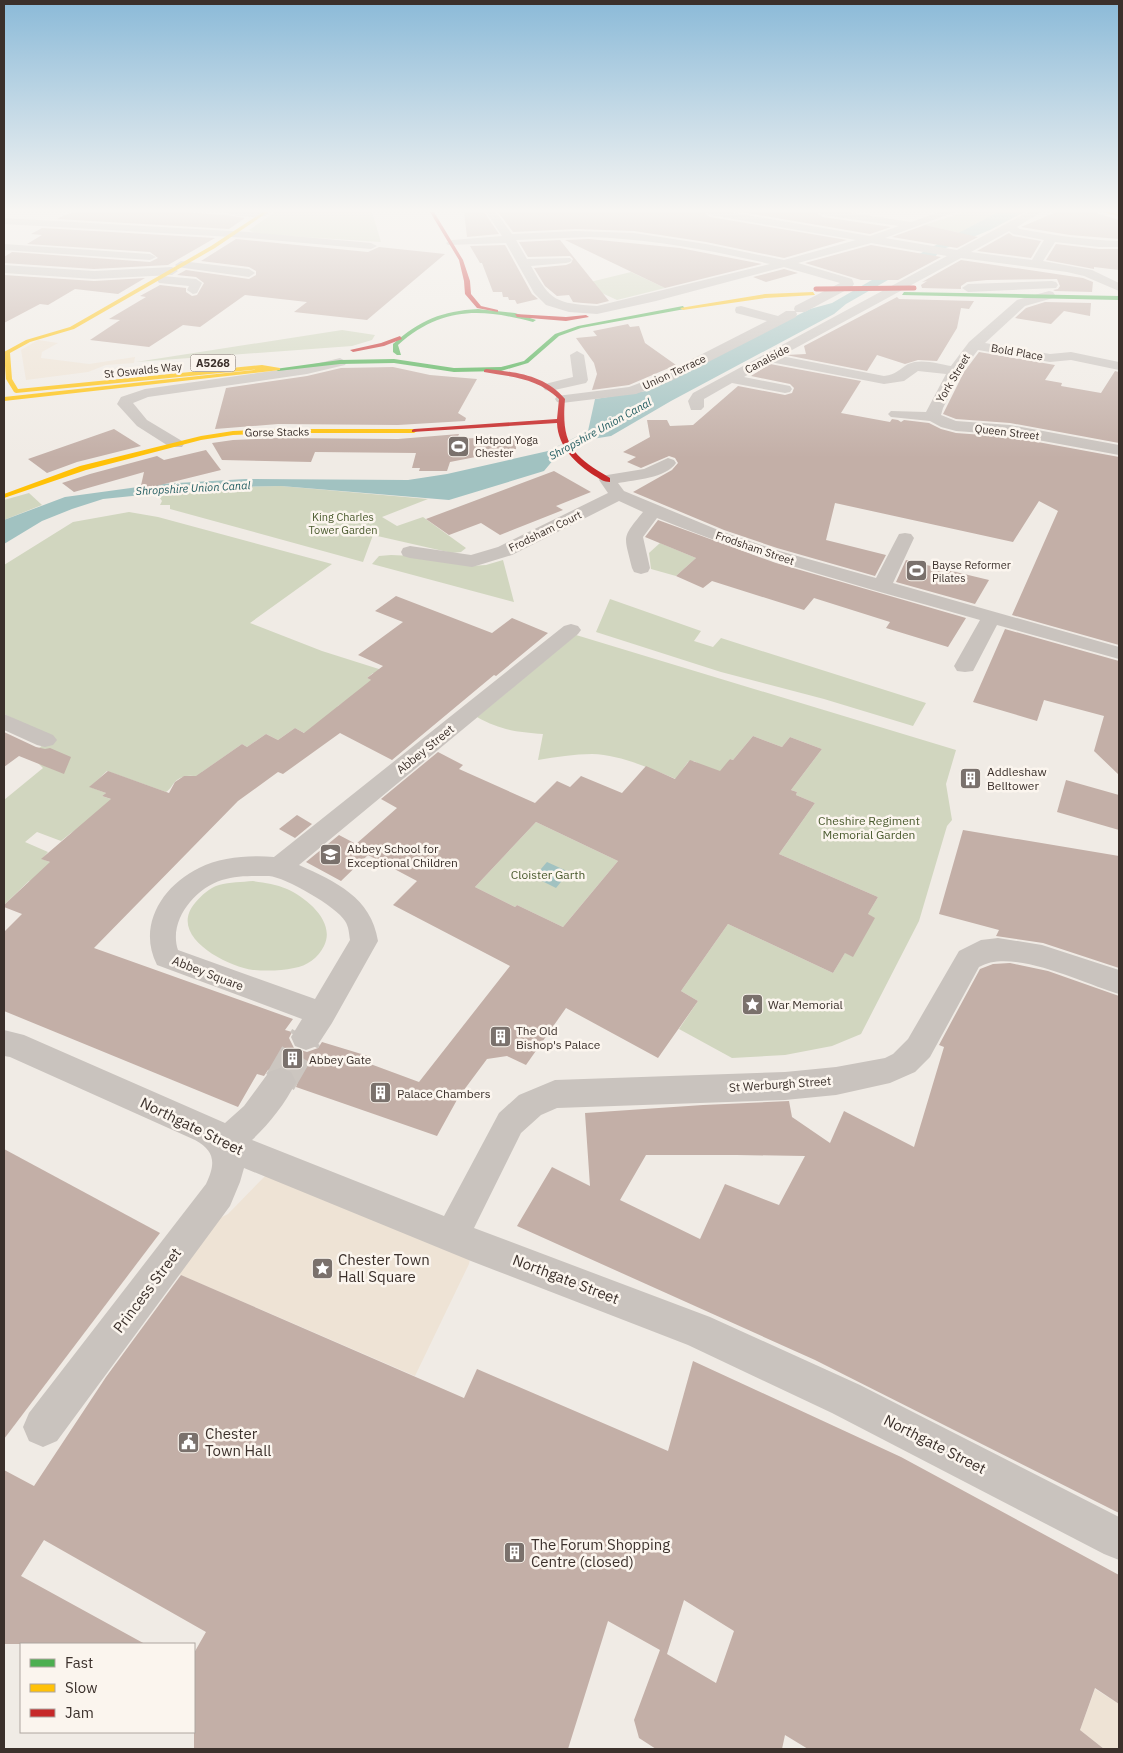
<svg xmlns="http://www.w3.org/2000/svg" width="1123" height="1753" viewBox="0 0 1123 1753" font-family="'IBM Plex Sans',sans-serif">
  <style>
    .green { fill: #d1d6bf }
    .plaza { fill: #eee3d5 }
    .water { fill: #a1c2c1 }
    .pier { fill: #f0ebe5 }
    .building { fill: #c3afa7; fill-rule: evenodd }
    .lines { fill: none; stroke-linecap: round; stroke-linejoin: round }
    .street-tunnel { stroke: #ccc6c0; stroke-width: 32; stroke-dasharray: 32 16; stroke-linecap: butt }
    .street { fill: #c9c3be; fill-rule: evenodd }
    .fast { fill: #4caf50; fill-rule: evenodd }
    .slow { fill: #ffc107; fill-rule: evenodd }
    .jam { fill: #c62828; fill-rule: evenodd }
    .jam-bridge { stroke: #c62828; stroke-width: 5 }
    .labels { text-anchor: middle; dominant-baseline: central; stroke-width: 5; stroke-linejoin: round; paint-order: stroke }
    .far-street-label { font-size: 11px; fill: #3b302b; stroke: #fbf5ee }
    .shield { fill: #fbf5ee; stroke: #756b66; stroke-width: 1 }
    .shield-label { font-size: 11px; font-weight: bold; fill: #3b302b }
    .far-water-label { font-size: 11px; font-style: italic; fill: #1f5a5e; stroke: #fbf5ee }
    .far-poi-label { font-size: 11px; fill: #3b302b; stroke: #fbf5ee; text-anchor: start }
    .far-park-label { font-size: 11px; fill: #4a5a2e; stroke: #fbf5ee }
    .street-label { font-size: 12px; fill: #3b302b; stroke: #fbf5ee }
    .poi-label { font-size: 12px; fill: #3b302b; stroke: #fbf5ee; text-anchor: start }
    .park-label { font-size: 12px; fill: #4a5a2e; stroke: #fbf5ee }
    .near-street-label { font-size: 15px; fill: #3b302b; stroke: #fbf5ee }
    .near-poi-label { font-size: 15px; fill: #3b302b; stroke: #fbf5ee; text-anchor: start }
  </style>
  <rect width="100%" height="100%" fill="#f0ebe5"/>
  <g class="green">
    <polygon points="275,212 372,212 381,242 256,234 249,230"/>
    <polygon points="965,212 998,212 960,233 924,225"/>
    <polygon points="631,272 665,288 617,300 582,284"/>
    <polygon points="342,330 375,335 372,340 352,346 136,362"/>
    <polygon points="281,486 428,499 382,517 397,526 423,517 466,548 461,552 452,553 373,535 363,562 170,509 170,505 160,505 162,501 157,494 220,487"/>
    <polygon points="29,493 42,505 4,520 4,500"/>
    <path d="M129 512 158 517 332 564 250 623 322 651 382 670 421 695 373 673 367 678 375 682 338 706 321 742 295 728 278 740 266 734 247 747 242 744 202 772 217 782C205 779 189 771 177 780 173 783 171 789 166 792L107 771 90 787 106 793 102 796 119 802 71 833 61 841 37 832 25 842 48 852 42 859 80 874 29 881 4 905V800L43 768 30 755 52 738 4 714V565L73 522Z"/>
    <polygon points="660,543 696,558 676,576 651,569 649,553"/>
    <polygon points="391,555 414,556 470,566 486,565 503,560 514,602 372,564 379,556"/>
    <polygon points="610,599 701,631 694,641 713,647 721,638 926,703 913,726 824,699 721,672 596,632"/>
    <path d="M576 635 956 750 946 784 952 820 947 826 919 921 861 1034 832 1046 785 1055 732 1058 679 1029 698 1001 681 991 728 924 833 973 878 897 779 854 815 803 796 795 797 792 791 790 822 749 790 737 782 747 753 736 733 760 730 759 715 784 710 771 694 761 688 762 680 773 681 781C653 770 623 755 592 754 574 754 556 757 538 760L543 734C517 732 500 730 477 717Z"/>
    <polygon points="536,822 618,861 563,927 517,905 515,907 475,887"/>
    <path d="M253 881C265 883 276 884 287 889 307 898 336 922 324 946 318 958 307 966 294 968 281 971 266 971 253 970 226 966 167 936 195 903 202 895 209 888 219 885 230 882 242 882 253 881Z"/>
  </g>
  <g class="plaza">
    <polygon points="38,340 58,343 42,352 41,358 89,364 135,357 134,363 106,365 88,372 26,380 21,350"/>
    <polygon points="266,1175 471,1253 469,1264 415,1376 176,1273 218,1219 228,1214"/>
    <polygon points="1095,1689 1119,1704 1119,1749 1104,1749 1080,1730"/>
  </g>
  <g class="water">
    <polygon points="998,212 1024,212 990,230 946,248 939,252 932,261 901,278 888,280 846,304 834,314 671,401 611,436 592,439 554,459 544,471 449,500 281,486 220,487 103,499 72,509 42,521 4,544 4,520 65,497 160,484 246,479 408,480 447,474 548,451 588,431 595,399 646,391 810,309 832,303 891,269"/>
    <polygon points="547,862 569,872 556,888 534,877"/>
  </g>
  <polygon class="pier" points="588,431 591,442 558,460 548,451"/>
  <g class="building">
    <polygon points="77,212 182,212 226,215 245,218 229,229 57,219 67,214"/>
    <polygon points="464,212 484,212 499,234 467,237"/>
    <polygon points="498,212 703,212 710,217 847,240 784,258 706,242 634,231 576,229 513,232"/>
    <polygon points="741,212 816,212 823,217 891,227 870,234"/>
    <polygon points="1056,212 1093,212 1119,220 1119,239 1070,235 1021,227"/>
    <polygon points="925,225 978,237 957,248 892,237"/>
    <polygon points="42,228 215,238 168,265 94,269 4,263 4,257 12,252 150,262 158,258 150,252 27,244 42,235 31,234"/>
    <polygon points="1009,233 1013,236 1041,241 1031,258 977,251"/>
    <polygon points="236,239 368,252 379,247 445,254 367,320 294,312 307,302 245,295 200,327 183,325 149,347 90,340 120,320 109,319 146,297 140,296 160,285 186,288 186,292 192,296 197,295 204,283 196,277 177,275 186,270 249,279 256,275 256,271 249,267 201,261"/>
    <polygon points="589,239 680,248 762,264 665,288 565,240"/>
    <polygon points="560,240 609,301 597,304 583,303 573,302 569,295 557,296 545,286 534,268 566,265 571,263 573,259 570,256 528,257 519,242"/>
    <polygon points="1056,244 1099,249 1119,249 1119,270 1094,267 1094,269 1046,260"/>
    <polygon points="505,245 532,294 538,299 517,304 515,300 509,300 508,297 503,297 502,292 493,292 482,263 480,263 470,246"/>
    <polygon points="871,245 941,257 898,280 861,280 805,263"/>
    <polygon points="961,260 1083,278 1093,282 1092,292 1055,291 1053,290 1058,289 1060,286 1057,279 987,280 967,282 961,286 961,289 922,288 921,285 927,281 922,282"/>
    <polygon points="784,269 798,273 766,282 753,277"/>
    <polygon points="4,275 94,281 145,278 118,294 75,289 48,305 40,304 4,323"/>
    <polygon points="897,297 899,299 974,301 969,309 961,308 957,328 937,361 918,360 905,364 877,355 867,371 786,355 806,354 804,346"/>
    <polygon points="1045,302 1091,303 1090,316 1064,311 1051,324 1015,318 1026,308"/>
    <polygon points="628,324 630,327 639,326 645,343 676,365 629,385 592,390 597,374 594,363 576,338 597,336 593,331"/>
    <polygon points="979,352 1055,365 1045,380 1062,383 1061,386 1101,393 1115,371 1119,372 1119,443 1010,423 956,419 943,414 964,372"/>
    <polygon points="770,364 861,381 841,413 890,422 892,419 898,420 901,422 904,420 929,423 941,429 956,433 1010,437 1119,457 1119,645 1012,615 1058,511 1039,501 1013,542 835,503 826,540 886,555 875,576 777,548 724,530 633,492 672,470 678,463 675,458 669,456 641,468 627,462 636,457 623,452 650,437 647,420 667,420 670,426 693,425 738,386 785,395 792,393 794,388 790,384 751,376"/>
    <polygon points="393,367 430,375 477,379 458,413 466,418 465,421 398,425 278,424 215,429 226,388 307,376 341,368"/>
    <polygon points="114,429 141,446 77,462 47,473 28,459"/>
    <polygon points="459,434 457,439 515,436 516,449 450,462 447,471 419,471 420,468 412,468 416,453 315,452 311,462 222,460 212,443 233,440 278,438 398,439"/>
    <polygon points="206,450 221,470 140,490 144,472 74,492 62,483 90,474 157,456 164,460"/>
    <polygon points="554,471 591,492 556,506 563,510 500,535 481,523 449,535 426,519"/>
    <polygon points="658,520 776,563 966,618 948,647 886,628 890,622 814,598 804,610 712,581 703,588 676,576 696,558 645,537"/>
    <polygon points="906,560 989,580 975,604 896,582"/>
    <path d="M396 596 492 633 512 618 548 633 496 676 494 675 392 760 340 733 283 774 278 772 238 801 94 948 293 1019 285 1030 292 1032 289 1038 294 1048 307 1052 318 1048 322 1042 368 1056 365 1062 419 1082 510 966 393 905 417 881 368 855 341 881 306 862 339 835 356 844 397 808 381 799 438 752 463 765 459 769 535 803 557 781 570 787 581 776 622 793 646 766 675 779 690 760 720 771 730 759 733 760 753 736 782 747 790 737 822 749 791 790 797 792 796 795 815 803 779 854 878 897 868 914 875 918 853 957 845 953 833 973 728 924 681 991 698 1001 658 1058 566 1008 526 1065 507 1056 487 1059 458 1098 437 1136 296 1087 298 1081 293 1071 281 1066 268 1070 264 1076 257 1074 238 1107 4 1011V932L22 914 4 907V905L50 862 41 859 111 799 102 796 106 793 89 787 108 771 169 793 175 782 184 776H196L242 744 247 747 266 734 278 740 295 728 304 733 371 680 367 678 383 666 358 655 403 622 375 611ZM536 822 618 861 563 927 517 905 515 907 475 887Z"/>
    <polygon points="1005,629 1119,661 1119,775 1094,751 1104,716 1044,700 1037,721 973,702"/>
    <polygon points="4,732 36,747 45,749 50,748 71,757 64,774 19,756 4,767"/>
    <polygon points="1066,780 1119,795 1119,830 1057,812"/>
    <polygon points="297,815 312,824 295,838 279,829"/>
    <polygon points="963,830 1119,856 1119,968 1043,943 996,936 999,930 939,914"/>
    <path d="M1010 963 1048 971 1119 996V1513L815 1360 517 1226 552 1167 590 1186 585 1113 703 1105 789 1101 792 1117 830 1143 844 1111 914 1147 944 1047 939 1045 954 1017 980 969 993 964ZM646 1155H737L805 1156 779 1205 725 1184 700 1239 620 1200Z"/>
    <polygon points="4,1149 160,1233 4,1439"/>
    <path d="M181 1275 464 1398 477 1369 668 1451 693 1361 901 1457 1119 1575V1704L1095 1688 1080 1730 1104 1749H808L785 1735 782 1749H656L639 1738 634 1720 660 1650 608 1621 568 1749H194V1653L206 1632 44 1540 21 1576 145 1644H4V1470L34 1486 106 1377ZM684 1600 734 1631 716 1683 667 1654Z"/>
  </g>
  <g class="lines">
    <polyline class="street-tunnel" points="280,1082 306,1037"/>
    <g class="street">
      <path d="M225 212H268L269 214C263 219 231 217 225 212Z"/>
      <path d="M486 212H496L512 234 576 231 634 233 706 244 784 260 856 240 710 215 705 212H729L870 236 899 226 823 215 818 212H846L911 222 939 212H955L885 238 957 250 1028 212H1041L1017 227 1020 229C1053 235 1086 240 1119 241V247H1099L1055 242 1043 261 1092 270 1119 283V291L1084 276 1067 272 961 258 781 356 884 376C897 374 898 370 908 364 921 358 939 364 951 366L969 342 1017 300 1049 291 1053 292 1055 295 1053 298 1025 306 985 343 1050 354 1071 352 1119 362V370L1071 360 1050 362 978 350 962 371 943 408 941 415 956 421 1010 425 1119 445V455L1010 435 956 431 941 427 930 421 891 417 888 414 891 411 926 412 946 374 918 371 904 381 884 384 770 362 744 377 790 386 792 389 790 392 785 393 732 383 704 399V407L701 410H691L688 401 693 393 947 256 871 243 798 263 852 279 854 284 852 287 805 312H796L797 314 796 317 671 381 636 394 562 403 557 402 555 399 557 396 629 387 661 375 767 321 736 313 735 310 736 307 741 306 778 316 786 311H795L794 309 795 306 840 283 784 267 656 301 597 314 569 312 546 305 534 293 506 243 448 245 446 243 452 240 502 236ZM1009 231 1013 234 1044 240 1032 260 971 252ZM589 237C650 239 710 250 770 264L597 306C556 303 551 302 531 266L566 263 570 262 572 260 570 258 527 259 516 240Z"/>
      <polygon points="4,218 249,232 371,243 377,246 371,249 249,238 4,224"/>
      <polygon points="4,244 150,254 156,257 150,260 4,250"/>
      <polygon points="181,261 249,269 255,273 249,277 177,267 175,265"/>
      <polygon points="4,265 94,271 172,267 178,271 172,275 94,279 4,273"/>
      <polygon points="163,276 196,279 202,283 197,293 193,294 187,290 189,286 159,283 157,280 159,277"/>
      <polygon points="1052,281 1056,282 1058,285 1056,288 968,292 962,288 968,284"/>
      <polygon points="577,351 584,355 588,380 586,383 550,391 545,390 543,387 545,384 573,377 570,355"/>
      <polygon points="340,358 347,362 345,365 307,374 148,397 133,403 147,420 182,441 184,444 182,447 170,447 137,426 117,404 121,397 145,389 307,366"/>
      <path d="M668 458 674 460 676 463C666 478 635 480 618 483L624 491 723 532 776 550 876 578 899 534 905 533 911 534 914 538 893 583 1119 647V659L997 625 973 671 965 672 957 671 954 666 980 620C871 589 762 561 657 518L643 537 650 568 648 572 641 574 634 572 632 568C624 535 621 539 643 512L619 501 512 555 479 565 472 567 410 558 403 556 401 552 403 548 410 546 471 555 498 547 608 493 599 480 601 476 644 469Z"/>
      <path d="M571 624 578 626 581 630 578 634 299 865C336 882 371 897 378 941L332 1023 317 1046 306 1050 295 1046 291 1037 302 1019 157 965C137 926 162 886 199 868 221 857 250 855 274 857L564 626ZM269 876C285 877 337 907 345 921 349 927 349 934 350 940L315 999 178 950C168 921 195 888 222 880 237 875 254 876 269 876Z"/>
      <polygon points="4,714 53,735 57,740 53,745 45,747 37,745 4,730"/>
      <path d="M998 938 1042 945 1119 970V994C1085 984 1012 947 979 967L930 1057 915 1072 890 1083 836 1095 785 1100 557 1108 541 1115 521 1133 474 1228 710 1317 860 1385 1119 1517V1560L1104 1554 832 1413 688 1345 471 1261 244 1168 240 1182 230 1206 57 1441 43 1447 29 1441 23 1427 29 1413 206 1184C216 1163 215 1151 195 1140L10 1057 4 1056V1030L24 1035 225 1123 244 1106 269 1072 280 1068 291 1072 296 1082C285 1104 269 1124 252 1140L444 1216 499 1113 519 1095 555 1080 785 1072 836 1067 885 1058 893 1054 908 1039 959 951 981 940Z"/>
    </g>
    <g class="fast">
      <polygon points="904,292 1119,296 1119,300 902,295"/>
      <polygon points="683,306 685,309 581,328 559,336 528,363 501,371 454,372 394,363 340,364 278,371 275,369 340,360 394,359 454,368 501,367 524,361 555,334 578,326"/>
      <path d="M478 309 515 313 536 320 533 322C480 308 441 307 398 345L401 355H397L393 352V344C420 320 442 311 478 309Z"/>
    </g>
    <g class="slow">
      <polygon points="263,212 268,212 215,248 74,329 30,342 10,353 12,379 18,389 262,365 280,368 280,370 4,401 4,397 262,369 16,393 14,392 6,379 4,352 26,340 70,327 211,246"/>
      <polygon points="1106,212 1119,214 1119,216 1106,213"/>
      <polygon points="813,292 815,295 765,298 683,310 680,308 765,294"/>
      <polygon points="278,429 414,429 417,431 414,433 278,433 233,435 201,440 86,470 4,498 4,494 80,466 201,436 233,431"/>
    </g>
    <g class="jam">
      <polygon points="430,212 434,212 463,260 470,281 471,294 481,306 498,310 498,312 477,308 465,294 464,281 459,260"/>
      <polygon points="515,314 566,317 586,315 589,317 566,321 517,317"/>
      <polygon points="400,336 402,339 384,346 353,352 350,350 381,343"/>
      <path d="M486 369C515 372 545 375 565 399 561 444 572 456 610 478V482C604 482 600 479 595 476 576 464 558 447 557 423L412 432V430L414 429 557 419 559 399C537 378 512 377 484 372V370Z"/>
    </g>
    <polyline class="jam-bridge" points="816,289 914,288"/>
  </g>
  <linearGradient id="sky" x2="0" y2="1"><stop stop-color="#8bbad8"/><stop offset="0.46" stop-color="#f8f6f3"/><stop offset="1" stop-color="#f8f6f3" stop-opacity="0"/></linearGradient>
  <rect width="1123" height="458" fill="url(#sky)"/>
  <defs>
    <symbol id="stadium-square" viewBox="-11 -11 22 22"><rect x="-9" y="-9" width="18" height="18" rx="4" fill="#7a716c" stroke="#fbf5ee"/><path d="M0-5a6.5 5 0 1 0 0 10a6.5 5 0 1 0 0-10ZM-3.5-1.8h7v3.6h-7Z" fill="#fff"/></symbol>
    <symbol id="building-square" viewBox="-11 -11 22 22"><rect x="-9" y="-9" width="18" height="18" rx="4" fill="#7a716c" stroke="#fbf5ee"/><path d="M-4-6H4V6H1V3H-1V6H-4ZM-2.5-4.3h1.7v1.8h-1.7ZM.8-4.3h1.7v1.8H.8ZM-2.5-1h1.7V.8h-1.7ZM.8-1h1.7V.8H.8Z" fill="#fff"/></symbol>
    <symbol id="school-square" viewBox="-11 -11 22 22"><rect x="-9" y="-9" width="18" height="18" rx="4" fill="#7a716c" stroke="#fbf5ee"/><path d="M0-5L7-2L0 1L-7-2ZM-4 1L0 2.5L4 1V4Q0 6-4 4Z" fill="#fff"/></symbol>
    <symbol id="sight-square" viewBox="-11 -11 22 22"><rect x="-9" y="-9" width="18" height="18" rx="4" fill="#7a716c" stroke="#fbf5ee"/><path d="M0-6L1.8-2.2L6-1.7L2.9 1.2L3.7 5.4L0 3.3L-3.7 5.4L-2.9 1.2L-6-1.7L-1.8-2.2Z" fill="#fff"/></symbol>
    <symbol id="civic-square" viewBox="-11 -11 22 22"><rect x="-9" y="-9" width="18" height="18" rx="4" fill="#7a716c" stroke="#fbf5ee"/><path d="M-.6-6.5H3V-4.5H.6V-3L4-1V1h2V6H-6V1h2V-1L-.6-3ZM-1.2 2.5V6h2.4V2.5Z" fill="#fff"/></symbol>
  </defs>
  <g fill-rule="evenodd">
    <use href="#stadium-square" x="446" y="434" width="25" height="25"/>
    <use href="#stadium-square" x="904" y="558" width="25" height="25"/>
    <use href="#building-square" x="958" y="766" width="25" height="25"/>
    <use href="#school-square" x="318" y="842" width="25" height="25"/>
    <use href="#sight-square" x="740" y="992" width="25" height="25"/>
    <use href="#building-square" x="488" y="1024" width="25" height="25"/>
    <use href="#building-square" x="280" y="1046" width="25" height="25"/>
    <use href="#building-square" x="368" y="1080" width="25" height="25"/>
    <use href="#sight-square" x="310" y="1256" width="25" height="25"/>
    <use href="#civic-square" x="176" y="1430" width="25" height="25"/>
    <use href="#building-square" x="502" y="1540" width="25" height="25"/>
  </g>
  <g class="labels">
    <g class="far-street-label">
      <text transform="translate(1017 352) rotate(10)">Bold Place</text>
      <text transform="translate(767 359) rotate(-28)">Canalside</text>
      <text transform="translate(143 370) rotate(-6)">St Oswalds Way</text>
      <text transform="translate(674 372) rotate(-25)">Union Terrace</text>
      <text transform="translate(953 378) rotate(-59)">York Street</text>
      <text transform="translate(277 432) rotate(-1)">Gorse Stacks</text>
      <text transform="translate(1007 432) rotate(7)">Queen Street</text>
      <text transform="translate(545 531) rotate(-26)">Frodsham Court</text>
      <text transform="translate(755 548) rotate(19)">Frodsham Street</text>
    </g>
    <rect class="shield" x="190.5" y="354.5" width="45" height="17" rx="4"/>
    <g class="shield-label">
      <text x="213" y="363">A5268</text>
    </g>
    <g class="far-water-label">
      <text transform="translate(600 429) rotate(-29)">Shropshire Union Canal</text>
      <text transform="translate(193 488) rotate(-3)">Shropshire Union Canal</text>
    </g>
    <g class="far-poi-label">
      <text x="475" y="440">Hotpod Yoga<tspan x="475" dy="13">Chester</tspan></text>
      <text x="932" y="565">Bayse Reformer<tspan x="932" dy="13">Pilates</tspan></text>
    </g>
    <g class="far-park-label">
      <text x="343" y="517">King Charles<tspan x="343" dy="13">Tower Garden</tspan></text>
    </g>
    <g class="street-label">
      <text transform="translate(425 749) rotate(-39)">Abbey Street</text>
      <text transform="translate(208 973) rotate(21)">Abbey Square</text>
      <text transform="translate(780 1084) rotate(-4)">St Werburgh Street</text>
    </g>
    <g class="poi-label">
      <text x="987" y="771">Addleshaw<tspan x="987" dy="14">Belltower</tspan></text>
      <text x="347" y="848">Abbey School for<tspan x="347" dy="14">Exceptional Children</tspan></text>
      <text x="768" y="1004">War Memorial</text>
      <text x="516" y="1030">The Old<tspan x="516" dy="14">Bishop's Palace</tspan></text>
      <text x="309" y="1059">Abbey Gate</text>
      <text x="397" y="1093">Palace Chambers</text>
    </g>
    <g class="park-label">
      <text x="869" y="820">Cheshire Regiment<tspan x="869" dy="14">Memorial Garden</tspan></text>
      <text x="548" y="874">Cloister Garth</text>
    </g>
    <g class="near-street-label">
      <text transform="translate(192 1126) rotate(26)">Northgate Street</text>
      <text transform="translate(566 1279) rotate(21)">Northgate Street</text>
      <text transform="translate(147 1290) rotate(-53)">Princess Street</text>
      <text transform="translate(935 1444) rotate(27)">Northgate Street</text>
    </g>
    <g class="near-poi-label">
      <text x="338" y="1259">Chester Town<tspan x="338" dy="17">Hall Square</tspan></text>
      <text x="205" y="1433">Chester<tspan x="205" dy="17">Town Hall</tspan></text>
      <text x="531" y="1544">The Forum Shopping<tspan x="531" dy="17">Centre (closed)</tspan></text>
    </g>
  </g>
  <rect width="1123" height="1753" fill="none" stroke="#3b302b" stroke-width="10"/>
  <rect x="20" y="1643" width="175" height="90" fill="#fbf5ee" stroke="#aea6a0"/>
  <rect x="30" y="1659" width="25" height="8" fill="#4caf50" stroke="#aea6a0"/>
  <text x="65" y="1668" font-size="15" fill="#3b302b">Fast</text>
  <rect x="30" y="1684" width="25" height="8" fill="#ffc107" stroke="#aea6a0"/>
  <text x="65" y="1693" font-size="15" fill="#3b302b">Slow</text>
  <rect x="30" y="1709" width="25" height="8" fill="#c62828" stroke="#aea6a0"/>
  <text x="65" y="1718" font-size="15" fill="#3b302b">Jam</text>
</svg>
